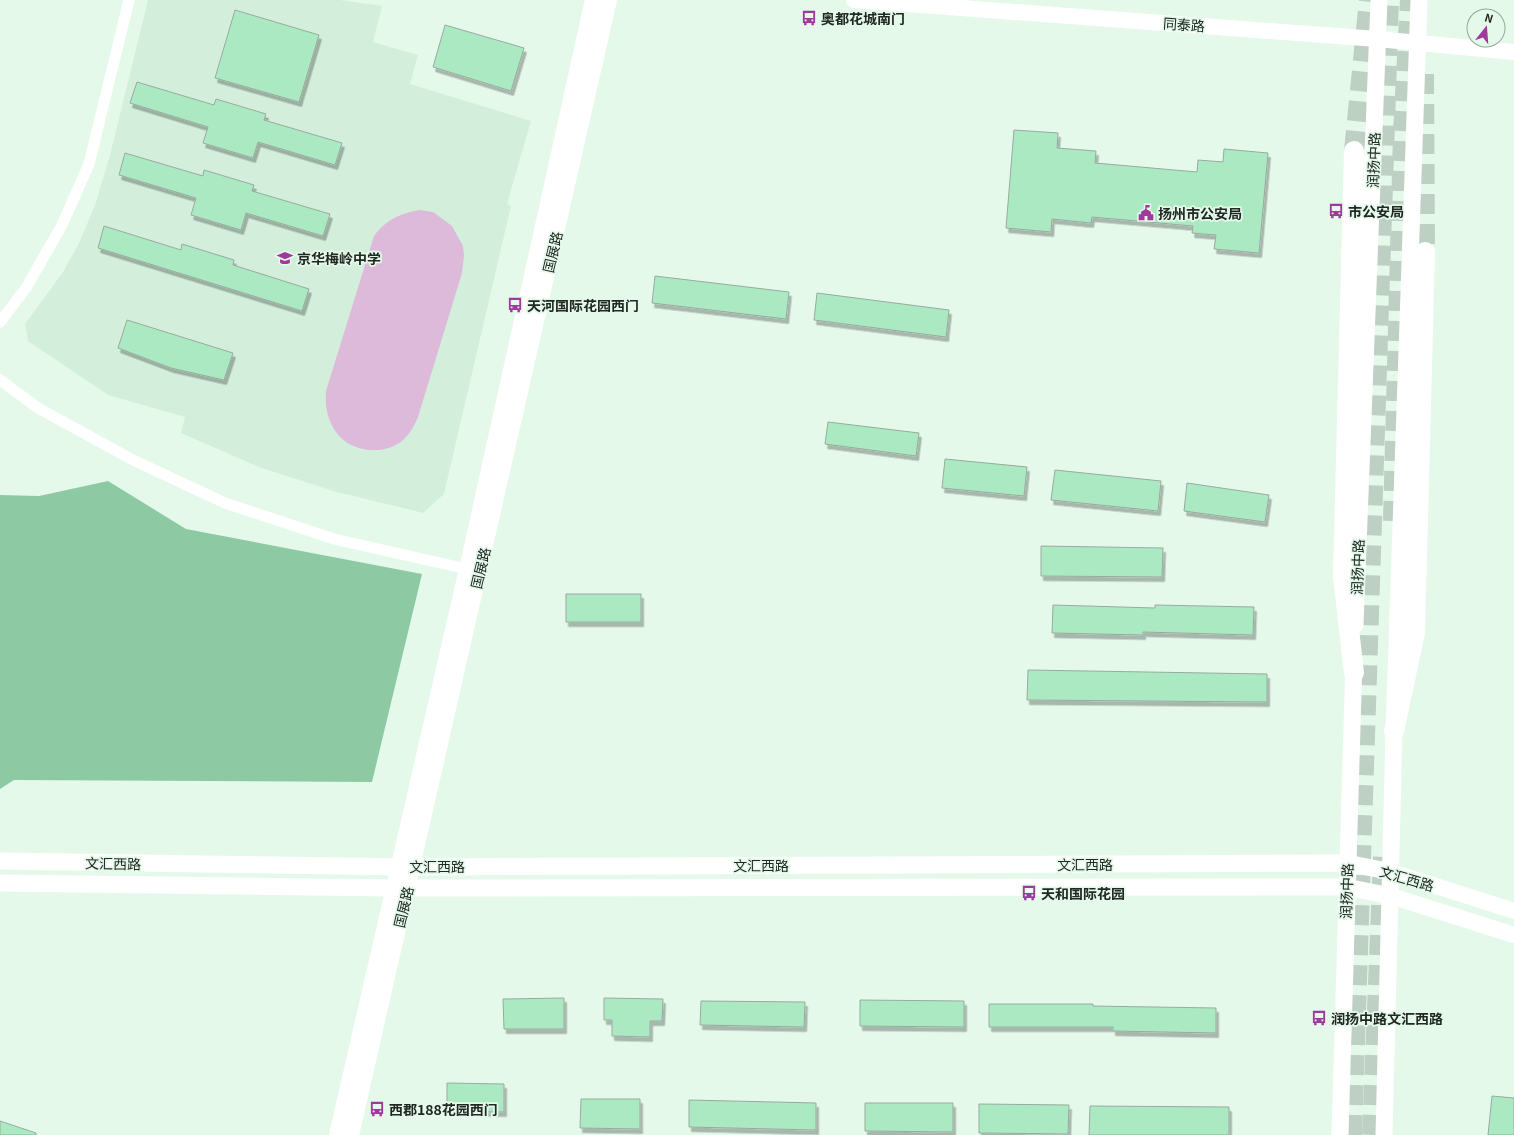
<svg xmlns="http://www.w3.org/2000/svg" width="1514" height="1135" viewBox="0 0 1514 1135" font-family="Georgia,'Noto Sans SC',serif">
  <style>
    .built { fill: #d3efdc }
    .green { fill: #ddb9da }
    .water { fill: #8dcaa4 }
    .building { fill: #abe9c2; stroke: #97ab9e; filter: url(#shadow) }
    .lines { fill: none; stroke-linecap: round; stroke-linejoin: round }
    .highway-tunnel { stroke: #becfc3; stroke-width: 20; stroke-dasharray: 20 10; stroke-linecap: butt }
    .street { stroke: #fff; stroke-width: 11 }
    .secondary { stroke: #fff; stroke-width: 16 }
    .primary { stroke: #fff; stroke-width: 17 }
    .highway { stroke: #fff; stroke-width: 20 }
    .labels { text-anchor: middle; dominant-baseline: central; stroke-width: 3.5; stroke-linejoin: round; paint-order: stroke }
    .poi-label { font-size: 14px; font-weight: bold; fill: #212823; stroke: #e5f9eb; text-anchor: start }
    .street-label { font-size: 14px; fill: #212823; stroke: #e5f9eb }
  </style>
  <defs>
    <filter id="shadow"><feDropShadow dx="2.5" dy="4.5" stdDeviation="0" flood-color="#0004"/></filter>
  </defs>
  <rect width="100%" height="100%" fill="#e5f9eb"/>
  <polygon class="built" points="148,0 340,0 382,6 373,42 418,55 410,84 531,121 507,204 511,206 444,494 423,513 333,491 259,467 181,433 185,417 108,395 28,341 25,324 63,272 79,243 95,205 110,155"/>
  <path class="green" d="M419 210 433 212 452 226 463 246 464 256 462 273 418 417C415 424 411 432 405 438 387 457 350 453 336 432 327 419 325 406 326 391L374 236C386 220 399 214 419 210Z"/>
  <polygon class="water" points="108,481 186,529 422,574 372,782 14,780 0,789 0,495 39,496"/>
  <g class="building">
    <polygon points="235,10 319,35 299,102 215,78"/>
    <polygon points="445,25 524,48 511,91 433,67"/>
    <polygon points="137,82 214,105 216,99 266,114 264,120 342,143 335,165 258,142 253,158 203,143 208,127 130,103"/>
    <polygon points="1014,130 1058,133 1057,148 1096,151 1095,163 1197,172 1198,160 1223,162 1224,149 1268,153 1259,253 1214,249 1216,235 1192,233 1193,226 1092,217 1091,223 1052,219 1051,232 1006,228"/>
    <polygon points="125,153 203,176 204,170 254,185 252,191 330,214 323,236 246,213 241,230 191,215 196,198 119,175"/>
    <polygon points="104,226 181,250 182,244 234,260 233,265 309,289 302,311 98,248"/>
    <polygon points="655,276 789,292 786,319 652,303"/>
    <polygon points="817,293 949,310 946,337 814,320"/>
    <polygon points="127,320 233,353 224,380 171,368 118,348"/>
    <polygon points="828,422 919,433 916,456 825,444"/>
    <polygon points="945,459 1027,467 1024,496 942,488"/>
    <polygon points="1055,470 1161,481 1158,511 1051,500"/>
    <polygon points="1187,483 1269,495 1265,522 1184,511"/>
    <polygon points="1041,546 1163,548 1162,577 1041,576"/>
    <rect x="566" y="594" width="75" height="28"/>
    <polygon points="1053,605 1155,608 1155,605 1254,607 1253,635 1143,632 1143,635 1052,633"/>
    <polygon points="1028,670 1267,674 1267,702 1027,700"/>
    <polygon points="564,998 564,1029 504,1029 503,999"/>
    <polygon points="604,998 663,999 662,1021 650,1021 650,1037 612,1036 612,1020 604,1020"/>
    <polygon points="860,1000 964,1001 964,1027 860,1026"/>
    <polygon points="701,1001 805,1002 804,1027 700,1025"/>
    <polygon points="989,1004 1093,1004 1093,1006 1216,1008 1216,1033 1113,1031 1113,1027 989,1027"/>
    <polygon points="447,1083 504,1084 504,1112 447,1111"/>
    <polygon points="1492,1096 1514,1098 1514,1135 1488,1135"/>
    <polygon points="581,1099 640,1099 640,1129 580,1128"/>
    <polygon points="689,1100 816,1103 816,1130 689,1127"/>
    <polygon points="865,1103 953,1103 953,1132 865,1131"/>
    <polygon points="979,1104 1069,1105 1068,1134 979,1133"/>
    <polygon points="1090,1106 1229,1107 1229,1135 1089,1135"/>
    <polygon points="0,1121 36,1133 36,1135 0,1135"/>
  </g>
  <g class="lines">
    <g class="highway-tunnel">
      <polyline points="1424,74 1425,252"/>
      <polyline points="1354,151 1369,0"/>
      <polyline points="1393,521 1403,132 1410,0"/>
      <polyline points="1352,1135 1389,0"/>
      <polyline points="1372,1135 1383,857"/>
    </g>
    <g class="street">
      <polyline points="0,322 26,288 62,225 89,164 129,0"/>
      <polyline points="0,380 38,408 133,460 225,503 334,539 467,569"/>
    </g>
    <g class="secondary">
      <polyline points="854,0 1377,39 1514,52"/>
      <polyline points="1392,872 1514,911"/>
      <polyline points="1391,896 1514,935"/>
      <polyline points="337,1135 467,569 593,0"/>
      <polyline points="351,1135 609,0"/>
    </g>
    <g class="primary">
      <polyline points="1355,625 1379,0"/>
      <polyline points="0,861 412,867 1347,863 1392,872"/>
      <polyline points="0,883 394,888 1346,887 1391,896"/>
      <polyline points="1340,1135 1354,660"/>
      <polyline points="1384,1135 1394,731 1419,0"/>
    </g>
    <g class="highway">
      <polyline points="1354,151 1343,576 1354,673"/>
      <polyline points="1394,731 1415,633 1425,252"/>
    </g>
  </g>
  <defs>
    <symbol id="bus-bare" viewBox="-9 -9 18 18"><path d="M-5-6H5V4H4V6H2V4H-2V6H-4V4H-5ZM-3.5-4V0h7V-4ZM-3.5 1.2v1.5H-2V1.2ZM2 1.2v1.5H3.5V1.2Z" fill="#a0399c" stroke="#e5f9eb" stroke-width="2.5" paint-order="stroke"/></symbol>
    <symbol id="civic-bare" viewBox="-9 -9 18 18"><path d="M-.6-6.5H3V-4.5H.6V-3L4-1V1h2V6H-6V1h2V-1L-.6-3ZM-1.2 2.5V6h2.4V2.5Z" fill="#a0399c" stroke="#e5f9eb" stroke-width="2.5" paint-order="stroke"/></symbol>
    <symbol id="school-bare" viewBox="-9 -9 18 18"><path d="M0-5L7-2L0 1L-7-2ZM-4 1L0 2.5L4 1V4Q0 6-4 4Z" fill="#a0399c" stroke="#e5f9eb" stroke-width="2.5" paint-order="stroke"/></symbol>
  </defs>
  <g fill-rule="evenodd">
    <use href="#bus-bare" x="798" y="7" width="22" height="22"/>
    <use href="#bus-bare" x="1325" y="200" width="22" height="22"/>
    <use href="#civic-bare" x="1135" y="202" width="22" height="22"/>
    <use href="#school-bare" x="274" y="247" width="22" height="22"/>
    <use href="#bus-bare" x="504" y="294" width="22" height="22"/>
    <use href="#bus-bare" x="1018" y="882" width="22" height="22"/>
    <use href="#bus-bare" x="1308" y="1007" width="22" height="22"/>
    <use href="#bus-bare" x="366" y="1098" width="22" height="22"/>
  </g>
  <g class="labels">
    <g class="poi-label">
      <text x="821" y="18">奥都花城南门</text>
      <text x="1348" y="211">市公安局</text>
      <text x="1158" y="213">扬州市公安局</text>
      <text x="297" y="258">京华梅岭中学</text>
      <text x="527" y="305">天河国际花园西门</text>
      <text x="1041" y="893">天和国际花园</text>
      <text x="1331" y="1018">润扬中路文汇西路</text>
      <text x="389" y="1109">西郡188花园西门</text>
    </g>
    <g class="street-label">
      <text transform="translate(1184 24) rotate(4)">同泰路</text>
      <text transform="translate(1373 160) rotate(-88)">润扬中路</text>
      <text transform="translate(552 252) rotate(-77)">国展路</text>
      <text transform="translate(1357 567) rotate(-88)">润扬中路</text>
      <text transform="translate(480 568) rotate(-77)">国展路</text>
      <text transform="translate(113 863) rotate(1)">文汇西路</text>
      <text x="1085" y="864">文汇西路</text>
      <text x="761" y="865">文汇西路</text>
      <text x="437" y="866">文汇西路</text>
      <text transform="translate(1407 878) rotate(16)">文汇西路</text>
      <text transform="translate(1346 891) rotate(-88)">润扬中路</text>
      <text transform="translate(403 907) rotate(-77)">国展路</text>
    </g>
  </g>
  <g transform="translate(1486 28) rotate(17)"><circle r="19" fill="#e5f9eb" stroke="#97a59b"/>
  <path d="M0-3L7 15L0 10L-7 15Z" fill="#a0399c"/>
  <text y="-6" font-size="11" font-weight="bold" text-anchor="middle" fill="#212823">N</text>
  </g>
</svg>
